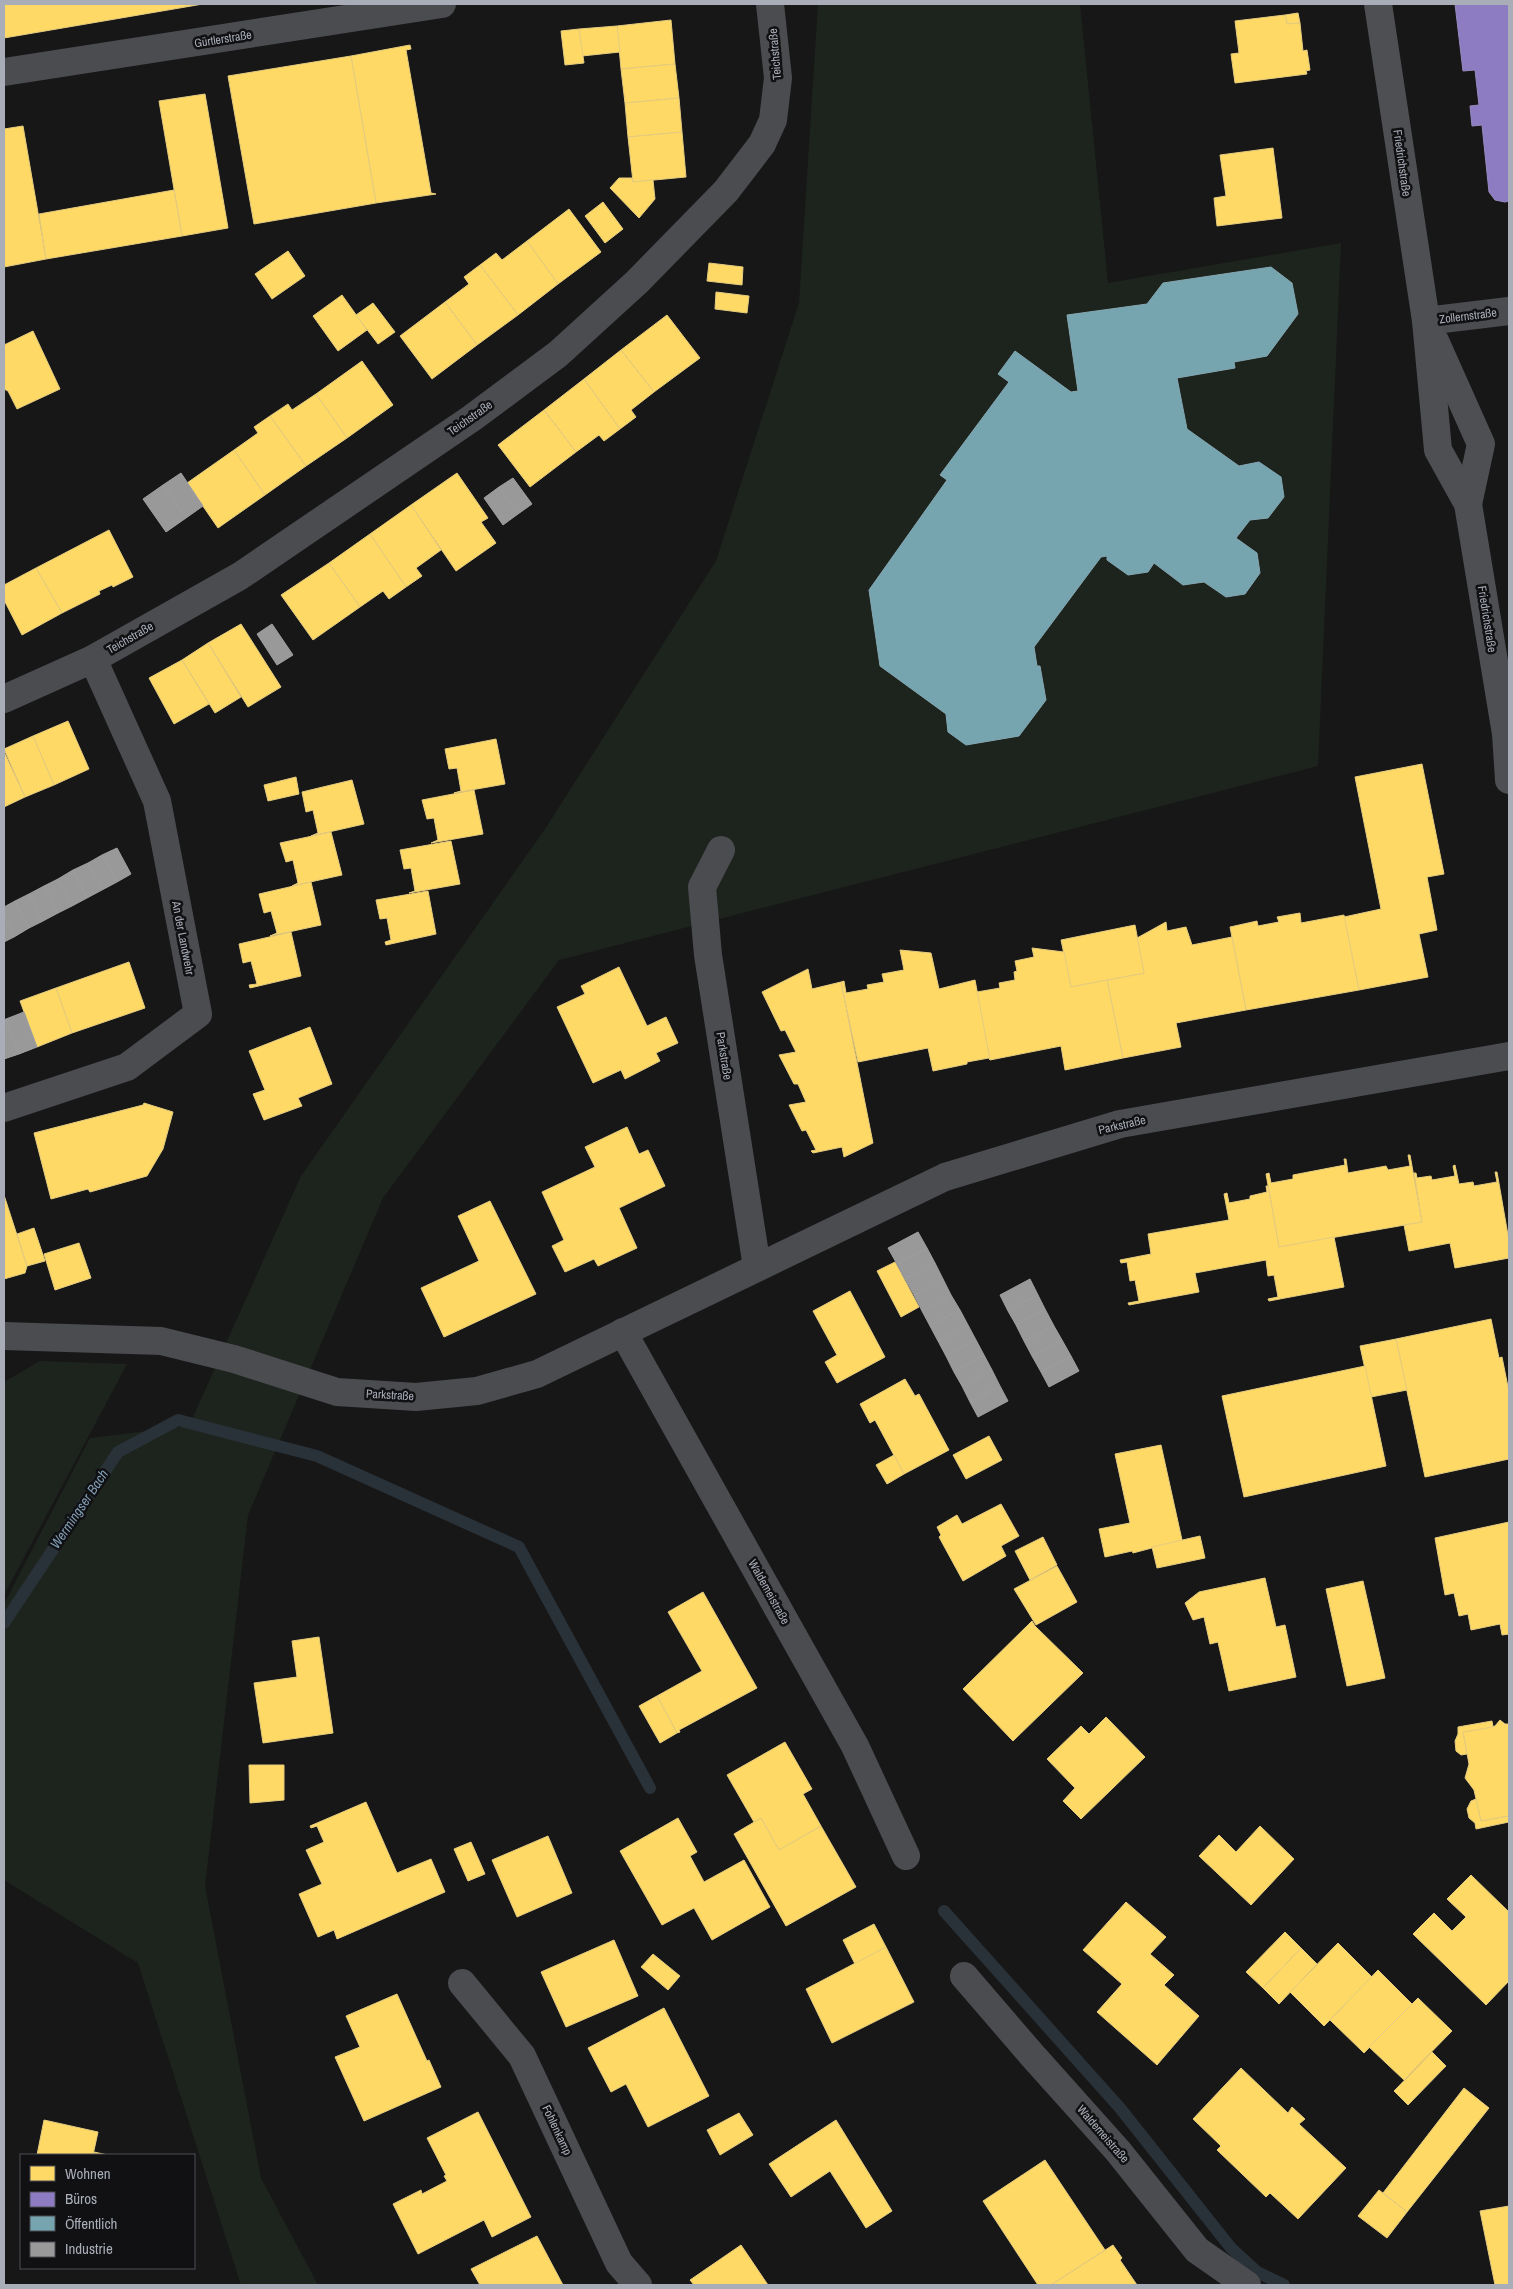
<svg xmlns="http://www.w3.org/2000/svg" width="1513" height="2289" viewBox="0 0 1513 2289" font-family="'Archivo Narrow',sans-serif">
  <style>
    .green { fill: #1d241e }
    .homes { fill: #ffd966; stroke: #e5cc7f }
    .offices { fill: #8e7cc3; stroke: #968bc0 }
    .public { fill: #76a5af; stroke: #85a7b2 }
    .industry { fill: #999; stroke: #9e9fa2 }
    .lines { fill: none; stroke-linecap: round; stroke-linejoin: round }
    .stream { stroke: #2a3239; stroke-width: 12 }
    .minor { stroke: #4b4c50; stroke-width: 28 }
    .major { stroke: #4d4f52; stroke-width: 28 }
    .labels { text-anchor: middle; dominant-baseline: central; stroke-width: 5; stroke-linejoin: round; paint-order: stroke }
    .street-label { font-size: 12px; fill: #a8adb8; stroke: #111113 }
    .water-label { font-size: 14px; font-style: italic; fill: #7f9bb3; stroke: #111113 }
  </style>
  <rect width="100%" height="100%" fill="#171717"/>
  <g class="green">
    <polygon points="818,4 1080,4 1108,283 1341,243 1318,766 559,960 383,1198 248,1515 205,1886 261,2178 318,2285 241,2285 138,1963 4,1880 4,1604 90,1438 189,1426 301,1176 545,829 716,561 799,303"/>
    <polygon points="40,1361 127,1364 4,1595 4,1382"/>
  </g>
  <g class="homes">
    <polygon points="4,4 203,4 4,38"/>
    <polygon points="1298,13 1300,23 1287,24 1285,15"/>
    <polygon points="1285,15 1287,24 1300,23 1303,51 1307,50 1310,70 1306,71 1307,74 1235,83 1231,54 1239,53 1235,21"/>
    <polygon points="671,20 675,64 621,69 617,26"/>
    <polygon points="617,26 620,52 582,56 579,29"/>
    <polygon points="579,29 584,63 565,65 561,31"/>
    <polygon points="410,45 411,49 406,50 431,193 436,194 376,203 351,56"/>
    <polygon points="351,56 376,203 254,224 228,76"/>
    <polygon points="675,64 679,98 625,103 621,69"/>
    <polygon points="205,94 228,228 182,236 159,101"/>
    <polygon points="679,98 682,132 628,137 625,103"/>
    <polygon points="23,126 46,259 4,267 4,129"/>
    <polygon points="682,132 686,177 633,182 628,137"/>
    <polygon points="1273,148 1282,218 1217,226 1214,198 1226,196 1220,155"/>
    <polygon points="619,178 632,178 633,182 653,180 655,199 639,218 610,188"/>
    <polygon points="174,190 182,236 46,259 39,214"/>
    <polygon points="603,202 623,229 605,243 585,216"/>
    <polygon points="569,209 601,252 558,284 527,241"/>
    <polygon points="527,241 558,284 518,315 480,265 496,253 502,260"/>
    <polygon points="288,251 305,276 272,299 255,274"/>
    <polygon points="709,263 743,267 742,285 707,281"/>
    <polygon points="480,265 518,315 477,345 445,302 469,284 464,277"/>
    <polygon points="716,292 749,296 747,313 715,309"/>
    <polygon points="342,295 367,330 338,351 313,316"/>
    <polygon points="445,302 477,345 432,379 400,336"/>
    <polygon points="373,303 395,332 378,344 356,315"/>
    <polygon points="667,315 700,358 654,392 621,350"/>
    <polygon points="33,331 60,389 17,409 8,391 4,389 4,345"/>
    <polygon points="621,350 654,392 631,410 636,417 620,429 584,379"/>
    <polygon points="362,361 393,405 347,438 316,394"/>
    <polygon points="584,379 620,429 604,441 599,435 576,452 544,410"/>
    <polygon points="316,394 347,438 306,466 270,416 288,404 292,410"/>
    <polygon points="544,410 576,452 530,487 498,445"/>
    <polygon points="270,416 306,466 265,495 234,450 258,433 254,427"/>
    <polygon points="234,450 265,495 218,528 187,483"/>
    <polygon points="457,473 488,518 481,522 496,543 456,571 411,505"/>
    <polygon points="411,505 441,550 416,568 422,576 406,587 370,534"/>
    <polygon points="109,530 133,577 113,587 112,585 99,591 100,594 62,613 36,568"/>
    <polygon points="370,534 406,587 389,599 383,591 360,607 329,563"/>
    <polygon points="329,563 360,607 313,640 281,595"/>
    <polygon points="36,568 62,613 22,635 4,600 4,585"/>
    <polygon points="241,624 281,687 248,707 208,643"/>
    <polygon points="208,643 241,697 215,713 182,660"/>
    <polygon points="182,660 209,704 174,724 149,678"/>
    <polygon points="68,721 89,769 54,785 33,736"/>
    <polygon points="33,736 54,785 25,797 4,749"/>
    <polygon points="496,739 505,784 454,793 461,791 457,768 449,769 445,749"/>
    <polygon points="4,752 25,797 4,807"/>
    <polygon points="1422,764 1444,874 1427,877 1437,930 1419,934 1428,977 1359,990 1344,917 1381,909 1355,777"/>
    <polygon points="296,777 299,794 268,801 264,785"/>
    <polygon points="352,780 364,824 311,836 318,833 313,810 306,812 302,792"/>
    <polygon points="474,790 483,834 431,843 438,840 434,818 427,819 422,800"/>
    <polygon points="331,832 342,875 292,886 298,883 293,860 286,862 280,843"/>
    <polygon points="451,841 460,884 409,893 415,891 411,868 404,869 400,850"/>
    <polygon points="311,882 321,925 270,936 277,933 271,911 264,913 259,894"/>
    <polygon points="428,891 436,934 386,945 385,942 391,940 387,918 380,919 376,900"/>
    <polygon points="1300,913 1301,923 1344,915 1359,990 1246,1010 1230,927 1257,921 1258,926 1279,922 1277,917"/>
    <polygon points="1166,922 1167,931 1186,927 1192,945 1232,937 1246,1010 1176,1023 1181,1047 1123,1058 1107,980 1144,973 1137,938"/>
    <polygon points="1135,925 1144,973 1071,987 1061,940"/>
    <polygon points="291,932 301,976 250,988 249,985 257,984 251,961 243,963 239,944"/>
    <polygon points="1032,948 1064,952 1071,987 1107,980 1123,1058 1065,1070 1061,1046 990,1060 977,992 1000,988 999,983 1015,980 1014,972 1017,971 1015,961 1034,957"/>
    <polygon points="900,950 931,953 939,989 975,980 990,1060 989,1058 967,1062 967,1064 933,1071 928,1048 858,1062 841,982 844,981 846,993 868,989 867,985 884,982 882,974 904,970"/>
    <polygon points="129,962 145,1008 72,1033 56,988"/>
    <polygon points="619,967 647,1026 666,1017 678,1043 656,1053 660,1061 625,1079 621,1070 593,1083 557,1007 585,994 581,986"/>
    <polygon points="808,969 812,989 841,982 873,1143 844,1157 842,1147 813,1153 811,1151 816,1150 806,1130 802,1131 789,1105 806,1102 798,1084 794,1084 779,1055 796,1052 785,1030 781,1031 762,992"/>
    <polygon points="56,988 72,1033 37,1047 20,1001"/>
    <polygon points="310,1027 332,1084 298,1098 302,1106 264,1120 253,1094 265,1090 249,1051"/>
    <polygon points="144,1103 173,1112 163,1149 147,1176 90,1192 88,1189 51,1199 34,1133 143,1105"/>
    <polygon points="627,1127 639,1154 648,1150 665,1186 619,1208 637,1248 598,1266 594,1259 565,1272 552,1246 564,1240 542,1192 595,1167 585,1147"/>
    <polygon points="1408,1155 1410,1155 1422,1222 1279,1247 1266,1174 1269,1173 1271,1183 1293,1179 1293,1175 1345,1165 1344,1159 1346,1159 1348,1173 1386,1166 1388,1170 1410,1166"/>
    <polygon points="1455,1165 1459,1184 1473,1182 1474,1186 1497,1182 1495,1172 1497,1172 1509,1241 1509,1258 1455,1268 1450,1243 1409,1251 1404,1225 1422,1222 1414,1173 1416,1173 1417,1178 1431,1176 1432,1180 1455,1176 1453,1166"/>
    <polygon points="1266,1186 1268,1186 1279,1247 1334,1237 1344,1287 1269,1301 1268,1299 1278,1297 1274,1275 1268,1276 1266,1260 1195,1273 1199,1292 1129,1305 1128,1303 1139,1301 1135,1280 1130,1281 1127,1262 1121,1263 1120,1260 1151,1254 1148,1234 1229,1220 1224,1194 1227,1193 1229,1203 1250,1199 1250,1196 1267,1192"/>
    <polygon points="4,1195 27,1266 25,1273 4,1279"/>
    <polygon points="490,1201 536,1294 444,1337 421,1288 479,1261 458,1216"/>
    <polygon points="34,1228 45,1261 27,1266 17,1234"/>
    <polygon points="79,1243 91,1278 55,1290 44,1254"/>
    <polygon points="895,1262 919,1307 901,1317 877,1271"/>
    <polygon points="850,1291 885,1357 837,1383 825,1362 837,1355 813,1311"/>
    <polygon points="1491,1319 1499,1358 1502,1357 1509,1392 1509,1459 1425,1477 1396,1339"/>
    <polygon points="1396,1339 1407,1390 1371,1397 1360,1346"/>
    <polygon points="1365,1366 1386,1466 1244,1497 1222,1396"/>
    <polygon points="905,1379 915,1396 919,1394 949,1450 904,1474 875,1420 870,1423 860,1404"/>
    <polygon points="989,1436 1002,1460 966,1479 953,1455"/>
    <polygon points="1161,1445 1182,1540 1133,1553 1132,1551 1105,1557 1099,1529 1130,1523 1115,1454"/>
    <polygon points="894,1455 904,1474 887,1484 876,1465"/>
    <polygon points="1001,1504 1019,1536 1001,1546 1006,1556 963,1581 939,1537 941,1535 937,1527 957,1515 962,1524"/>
    <polygon points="1509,1522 1509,1634 1502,1635 1500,1624 1471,1630 1468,1614 1459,1616 1454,1593 1445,1595 1435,1538"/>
    <polygon points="1200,1536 1205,1558 1157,1568 1152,1547"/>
    <polygon points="1043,1537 1057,1565 1030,1580 1015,1551"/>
    <polygon points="1057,1566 1077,1602 1036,1625 1014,1589"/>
    <polygon points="1265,1578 1276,1627 1285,1625 1296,1677 1229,1691 1218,1642 1210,1644 1204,1617 1193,1620 1185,1603 1199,1592"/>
    <polygon points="1363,1581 1385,1678 1347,1686 1326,1589"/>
    <polygon points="703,1592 757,1688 679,1730 680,1732 677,1733 657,1696 702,1671 668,1612"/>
    <polygon points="1032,1621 1035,1626 1083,1673 1013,1741 963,1689"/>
    <polygon points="319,1637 333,1733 263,1743 254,1683 297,1677 292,1641"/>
    <polygon points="657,1696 677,1733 660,1743 639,1706"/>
    <polygon points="1106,1717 1145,1757 1081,1819 1063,1801 1075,1788 1047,1759 1081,1726 1089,1734"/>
    <polygon points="1500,1720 1505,1724 1509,1724 1509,1816 1481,1821 1474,1790 1465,1778 1469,1764 1463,1732 1495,1726"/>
    <polygon points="1492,1721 1493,1727 1463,1732 1467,1754 1461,1755 1456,1751 1455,1741 1458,1734 1458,1727"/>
    <polygon points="785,1742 812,1789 803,1794 821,1826 779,1850 761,1818 754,1822 727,1775"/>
    <polygon points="249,1765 284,1765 284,1800 250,1803"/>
    <polygon points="1476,1799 1481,1821 1509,1816 1509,1822 1476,1829 1475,1823 1469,1818 1467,1809 1471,1801"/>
    <polygon points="366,1802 397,1873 431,1859 445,1892 337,1939 334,1930 318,1937 299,1894 322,1884 306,1850 324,1842 317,1826 311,1828 310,1826"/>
    <polygon points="678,1818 697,1852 690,1856 704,1882 744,1860 770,1907 712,1940 694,1908 662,1925 620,1851"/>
    <polygon points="761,1818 779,1850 821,1826 856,1887 786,1926 734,1834"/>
    <polygon points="1260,1826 1294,1859 1251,1905 1199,1856 1219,1835 1236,1852"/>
    <polygon points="548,1836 572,1893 517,1917 492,1860"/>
    <polygon points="471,1842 485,1874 468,1881 454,1849"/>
    <polygon points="1471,1875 1509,1912 1509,1981 1486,2005 1413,1934 1434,1913 1452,1931 1466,1917 1447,1899"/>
    <polygon points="1126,1902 1166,1937 1150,1954 1174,1975 1164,1985 1199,2016 1157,2065 1097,2012 1122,1984 1083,1950"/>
    <polygon points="874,1924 886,1947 855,1964 843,1940"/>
    <polygon points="1285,1932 1301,1948 1263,1988 1246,1972"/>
    <polygon points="614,1940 638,1996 566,2027 541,1972"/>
    <polygon points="1338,1943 1372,1977 1324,2026 1290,1992"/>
    <polygon points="886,1947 914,2002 832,2043 806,1989"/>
    <polygon points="1301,1948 1317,1964 1279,2004 1263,1988"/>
    <polygon points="653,1954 680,1976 668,1990 641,1967"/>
    <polygon points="1378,1970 1412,2004 1364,2053 1330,2020"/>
    <polygon points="397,1994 427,2061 429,2060 441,2087 364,2121 335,2057 360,2047 346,2016"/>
    <polygon points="1418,1998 1452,2031 1404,2080 1369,2047"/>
    <polygon points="664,2008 709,2096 648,2127 626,2084 611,2092 588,2048"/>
    <polygon points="1432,2052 1446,2066 1408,2105 1394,2091"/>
    <polygon points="1241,2068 1288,2113 1292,2107 1305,2119 1299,2124 1346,2168 1298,2219 1270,2193 1266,2197 1217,2150 1221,2146 1193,2119"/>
    <polygon points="1464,2088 1489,2108 1407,2212 1383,2193"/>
    <polygon points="478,2112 531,2217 492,2237 484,2220 418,2254 393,2204 421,2190 422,2194 447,2181 444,2176 446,2175 427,2138"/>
    <polygon points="739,2113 753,2135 720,2155 707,2130"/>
    <polygon points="44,2120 98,2132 93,2155 37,2155"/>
    <polygon points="836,2120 892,2211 866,2228 830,2171 791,2197 769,2164"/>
    <polygon points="94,2152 108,2155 93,2155"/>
    <polygon points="1045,2160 1105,2250 1051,2285 1038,2285 983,2201"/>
    <polygon points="1379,2190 1407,2212 1387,2238 1358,2216"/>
    <polygon points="1509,2206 1509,2285 1495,2285 1480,2211"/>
    <polygon points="537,2236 563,2285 480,2285 471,2269"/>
    <polygon points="741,2245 768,2285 694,2285 690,2280"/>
    <polygon points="1113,2245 1122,2258 1120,2260 1137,2285 1051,2285"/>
  </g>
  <polygon class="offices" points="1455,4 1509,4 1509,201 1505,202 1495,200 1489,192 1482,125 1472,126 1470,106 1479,105 1475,70 1463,71"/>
  <polygon class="public" points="1271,267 1292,283 1298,314 1267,356 1234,362 1235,368 1177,378 1187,429 1239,466 1259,462 1281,477 1284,497 1268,518 1250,520 1236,538 1257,553 1260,573 1245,594 1226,597 1204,582 1183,585 1154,563 1148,572 1128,575 1107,560 1107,556 1101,557 1034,647 1037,666 1040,666 1046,700 1019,736 966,745 948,732 946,714 880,666 869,590 947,480 940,475 1009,382 998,374 1015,351 1071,392 1078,391 1067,315 1147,304 1163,283"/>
  <g class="industry">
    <polygon points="181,473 203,506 186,518 163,485"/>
    <polygon points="513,478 532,504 518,514 499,487"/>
    <polygon points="163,485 186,518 166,532 143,499"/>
    <polygon points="499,487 518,514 503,525 484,498"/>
    <polygon points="272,624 293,655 277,665 257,634"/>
    <polygon points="117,848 131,874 117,882 102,855"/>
    <polygon points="102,855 117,882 102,890 88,863"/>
    <polygon points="88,863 102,890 87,898 73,870"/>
    <polygon points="73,870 87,898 72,906 58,879"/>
    <polygon points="58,879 72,906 58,913 44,886"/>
    <polygon points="44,886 58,913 43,921 29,894"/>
    <polygon points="29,894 43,921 29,928 15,901"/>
    <polygon points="15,901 29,928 14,937 4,916 4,907"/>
    <polygon points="4,916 14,937 4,942"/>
    <polygon points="24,1012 37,1047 19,1054 6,1019"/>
    <polygon points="6,1019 19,1054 4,1059 4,1020"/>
    <polygon points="918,1232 927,1248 897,1264 888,1248"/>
    <polygon points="927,1248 935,1263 905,1279 897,1264"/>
    <polygon points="935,1263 943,1279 914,1295 905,1279"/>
    <polygon points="943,1279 951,1295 922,1311 914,1295"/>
    <polygon points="1030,1279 1038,1295 1008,1311 1000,1295"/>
    <polygon points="951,1295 960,1310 930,1326 922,1311"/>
    <polygon points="1038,1295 1045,1309 1016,1325 1008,1311"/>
    <polygon points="1045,1309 1054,1326 1024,1341 1016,1325"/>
    <polygon points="960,1310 968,1325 938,1341 930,1326"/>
    <polygon points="968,1325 976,1340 946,1356 938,1341"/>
    <polygon points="1054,1326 1062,1340 1032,1356 1024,1341"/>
    <polygon points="976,1340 984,1355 954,1372 946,1356"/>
    <polygon points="1062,1340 1071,1356 1041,1372 1032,1356"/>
    <polygon points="984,1355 992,1370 962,1386 954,1372"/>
    <polygon points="1071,1356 1079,1371 1049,1387 1041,1372"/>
    <polygon points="992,1370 1000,1386 970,1402 962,1386"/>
    <polygon points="1000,1386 1008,1401 978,1417 970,1402"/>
  </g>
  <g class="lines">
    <g class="stream">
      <polyline points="4,1623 118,1452 178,1420 317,1456 519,1547 650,1788"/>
      <polyline points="944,1911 1120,2108 1231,2248 1257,2272 1284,2285"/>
    </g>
    <g class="minor">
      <polyline points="4,72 442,4"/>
      <polyline points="1426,321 1509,311"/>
      <polyline points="4,699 93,659 240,576 472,418 558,354 637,282 726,191 762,144 773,120 778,78 770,4"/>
      <polyline points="721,850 702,887 708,955 757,1267"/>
      <polyline points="4,1108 127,1067 198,1014 157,801 93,659"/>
      <polyline points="623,1332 855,1746 906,1856"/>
      <polyline points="4,1336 161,1341 234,1359 337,1392 416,1397 477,1391 537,1374 945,1177 1120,1124 1509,1056"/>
      <polyline points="964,1976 1032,2055 1118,2151 1197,2250 1247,2285"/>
      <polyline points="462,1983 522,2056 619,2263 638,2285"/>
    </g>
    <g class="major">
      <polyline points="1378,4 1426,321 1438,450 1468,504 1506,734 1509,780"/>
      <polyline points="1435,341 1481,444 1468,504"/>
    </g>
  </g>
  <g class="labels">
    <g class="street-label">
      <text transform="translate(223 39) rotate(-9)">Gürtlerstraße</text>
      <text transform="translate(775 54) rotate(-95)">Teichstraße</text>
      <text transform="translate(1402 163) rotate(82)">Friedrichstraße</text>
      <text transform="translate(1468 316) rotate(-7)">Zollernstraße</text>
      <text transform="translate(470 418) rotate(-35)">Teichstraße</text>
      <text transform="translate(1487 619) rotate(81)">Friedrichstraße</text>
      <text transform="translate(130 638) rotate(-30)">Teichstraße</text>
      <text transform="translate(183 938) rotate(79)">An der Landwehr</text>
      <text transform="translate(724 1056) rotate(81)">Parkstraße</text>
      <text transform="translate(1122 1125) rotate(-13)">Parkstraße</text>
      <text transform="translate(390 1395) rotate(3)">Parkstraße</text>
      <text transform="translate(769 1592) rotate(61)">Waldemeistraße</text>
      <text transform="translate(557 2130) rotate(65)">Fohlenkamp</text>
      <text transform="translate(1103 2134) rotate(49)">Waldemeistraße</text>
    </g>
    <g class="water-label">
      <text transform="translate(79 1509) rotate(-56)">Wermingser Bach</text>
    </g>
  </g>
  <rect width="1513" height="2289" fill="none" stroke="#a8adb8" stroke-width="10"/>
  <rect x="20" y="2154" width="175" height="115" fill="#111113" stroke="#4d4f55"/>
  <rect x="30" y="2166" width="25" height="15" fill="#ffd966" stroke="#4d4f55"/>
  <text x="65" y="2179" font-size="15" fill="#a8adb8">Wohnen</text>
  <rect x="30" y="2192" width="25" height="15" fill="#8e7cc3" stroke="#4d4f55"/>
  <text x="65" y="2204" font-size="15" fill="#a8adb8">Büros</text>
  <rect x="30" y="2216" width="25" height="15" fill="#76a5af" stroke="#4d4f55"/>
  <text x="65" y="2229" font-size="15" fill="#a8adb8">Öffentlich</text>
  <rect x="30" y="2242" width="25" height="15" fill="#999999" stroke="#4d4f55"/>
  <text x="65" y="2254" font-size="15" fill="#a8adb8">Industrie</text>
</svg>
